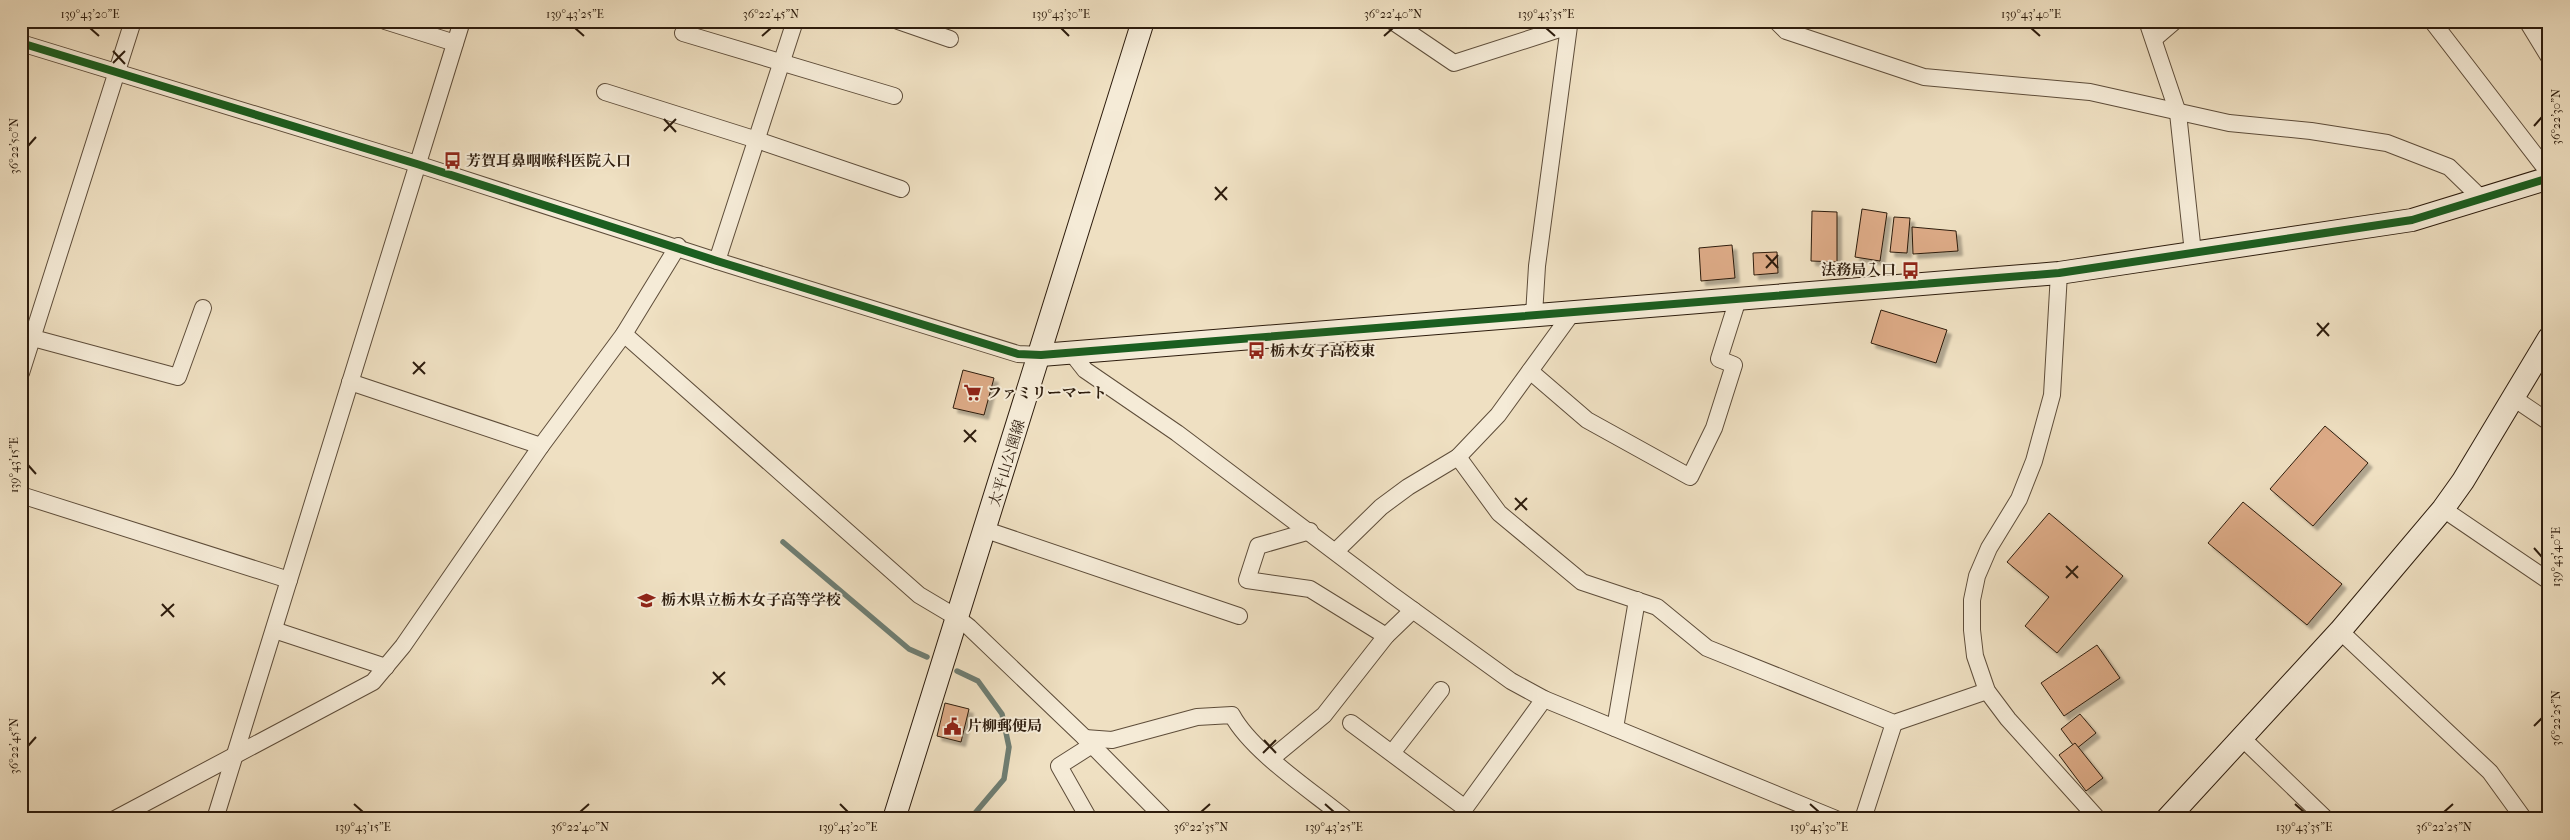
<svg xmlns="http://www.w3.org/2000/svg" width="2570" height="840" viewBox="0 0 2570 840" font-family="'IM FELL French Canon','Noto Serif JP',serif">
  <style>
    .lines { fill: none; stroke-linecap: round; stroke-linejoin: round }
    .stream { stroke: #6e7d72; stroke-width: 5.5 }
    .building { fill: #dcaa86; stroke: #2d1c0d; filter: url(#shadow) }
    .street-casing { stroke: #5e4d3a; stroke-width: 18 }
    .secondary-casing { stroke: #2d1c0d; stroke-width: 24 }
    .street { stroke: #f5ebd7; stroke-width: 16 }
    .secondary { stroke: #f5ebd7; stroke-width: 22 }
    .cycleway-casing { stroke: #f5ebd7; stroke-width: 11 }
    .cycleway { stroke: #1b5e20; stroke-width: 8 }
    .ticks { fill: none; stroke: #2d1c0d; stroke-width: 2 }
    .labels { text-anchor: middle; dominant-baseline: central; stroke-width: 4; stroke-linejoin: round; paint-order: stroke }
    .poi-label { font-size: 15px; font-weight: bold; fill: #2d1c0d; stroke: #f5ebd7; text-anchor: start }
    .street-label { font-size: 15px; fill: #2d1c0d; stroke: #f5ebd7 }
    .neatline { fill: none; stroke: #2d1c0d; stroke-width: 2 }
    .ticks-label { font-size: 12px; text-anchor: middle; fill: #2d1c0d }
  </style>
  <defs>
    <filter id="shadow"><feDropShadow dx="4.5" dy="4.5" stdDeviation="1" flood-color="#0004"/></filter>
  </defs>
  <rect width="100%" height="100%" fill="#efe0c2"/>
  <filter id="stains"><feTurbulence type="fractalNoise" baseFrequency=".004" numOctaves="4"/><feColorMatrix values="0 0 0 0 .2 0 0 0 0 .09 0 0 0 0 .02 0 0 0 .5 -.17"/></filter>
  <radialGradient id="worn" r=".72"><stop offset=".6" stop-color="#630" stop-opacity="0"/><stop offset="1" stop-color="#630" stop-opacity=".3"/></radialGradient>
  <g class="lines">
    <g class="stream">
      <polyline points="783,542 909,649 927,657"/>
      <polyline points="957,671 978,681 1002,714 1009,747 1004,779 970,819"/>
    </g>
  </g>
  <g class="building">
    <polygon points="1862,209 1887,213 1880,261 1855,257"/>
    <polygon points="1812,211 1837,212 1837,262 1811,261"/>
    <polygon points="1894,217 1910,218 1907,253 1890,252"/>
    <polygon points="1912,227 1956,231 1958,251 1913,254"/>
    <polygon points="1732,245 1735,278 1701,281 1699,248"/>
    <polygon points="1777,252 1778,273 1754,275 1753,253"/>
    <polygon points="1881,310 1947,330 1936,363 1871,343"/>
    <polygon points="963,370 994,378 984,415 953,408"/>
    <polygon points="2325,426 2368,463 2313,526 2270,489"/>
    <polygon points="2243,502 2342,584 2307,625 2208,543"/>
    <polygon points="2049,513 2123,576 2057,653 2025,626 2049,597 2007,562"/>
    <polygon points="2097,645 2120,678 2064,716 2041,683"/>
    <polygon points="945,703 969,709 961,742 937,736"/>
    <polygon points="2080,714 2096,733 2076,749 2061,729"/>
    <polygon points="2075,743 2103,778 2086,791 2059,755"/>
  </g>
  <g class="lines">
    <defs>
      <g id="street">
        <polyline points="385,21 455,43"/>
        <polyline points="898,21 950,39"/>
        <polyline points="1392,21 1454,63 1569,26 1537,266 1534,315"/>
        <polyline points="1776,21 1786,31 1924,77 2090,92 2229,123 2311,131 2387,143 2449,167 2482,199"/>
        <polyline points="2147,21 2178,113 2193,253"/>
        <polyline points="2432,21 2549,173"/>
        <polyline points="2527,21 2549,57"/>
        <polyline points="683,33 894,96"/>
        <polyline points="2154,39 2175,21"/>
        <polyline points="21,43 417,164 717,261 1018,354 1041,355"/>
        <polyline points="605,92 757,140 901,189"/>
        <polyline points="717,261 795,21"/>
        <polyline points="2059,273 2052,395 2034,461 2019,499 1989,548 1977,576 1972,600 1972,630 1975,656 1987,691 2008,719 2098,819"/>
        <polyline points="624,334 919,595 956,617 969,627 1085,738 1165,819"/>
        <polyline points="33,338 178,377 203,308"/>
        <polyline points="1070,351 1085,370 1177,433 1392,595 1511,681 1544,699 1836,819"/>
        <polyline points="1530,371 1587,420 1690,477 1714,428 1734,365 1719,359 1738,299"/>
        <polyline points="21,373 133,21"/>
        <polyline points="350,382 541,446"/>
        <polyline points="2512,397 2549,422"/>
        <polyline points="1458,457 1499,513 1582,582 1657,607 1707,648 1894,723 1987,691"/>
        <polyline points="21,495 289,580"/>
        <polyline points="2443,509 2549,581"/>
        <polyline points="986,530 1239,616"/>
        <polyline points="1310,531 1258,546 1247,580 1310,589 1386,636"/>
        <polyline points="1336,551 1381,507 1408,487 1458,457 1498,415 1572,313"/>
        <polyline points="274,630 386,667"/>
        <polyline points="2340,631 2490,772 2524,819"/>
        <polyline points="1351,723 1465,808 1544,699"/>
        <polyline points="1615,728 1637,600"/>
        <path d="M1085 738 1112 740 1197 717 1232 715C1252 752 1312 791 1346 819"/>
        <polyline points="2242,738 2326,819"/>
        <polyline points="1392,753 1441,690"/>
        <polyline points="1272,758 1324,715 1386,636 1413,610"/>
        <polyline points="115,819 373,682 403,646 541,446 624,334 678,246"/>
        <polyline points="215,819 462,21"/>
        <polyline points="1089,819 1059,766 1092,745"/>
        <polyline points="1863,819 1894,723"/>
      </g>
      <g id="secondary">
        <polyline points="1041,355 2059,273 2412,220 2549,178"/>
        <polyline points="894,819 1143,21"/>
        <polyline points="2167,819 2340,631 2443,509 2463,481 2549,338"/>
      </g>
    </defs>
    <use href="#street" class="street-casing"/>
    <use href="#secondary" class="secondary-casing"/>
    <use href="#street" class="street"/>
    <use href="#secondary" class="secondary"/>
    <defs>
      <polyline id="cycleway" points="21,43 417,164 717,261 1018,354 1041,355 2059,273 2412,220 2549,178"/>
    </defs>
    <use href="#cycleway" class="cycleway-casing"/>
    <use href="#cycleway" class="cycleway"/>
  </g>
  <path class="ticks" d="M90 28 99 36M575 28 584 36M1061 28 1069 36M1546 28 1555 36M2031 28 2040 36M762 36 771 28M1384 36 1393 28M113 51 125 64M113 63 125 51M664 119 676 132M2534 126 2542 117M664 131 676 119M28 146 36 137M1215 187 1227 200M1215 200 1227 187M1766 255 1778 268M1766 268 1778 255M2317 323 2329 336M2317 336 2329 323M413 362 425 374M413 374 425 362M964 430 976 442M964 442 976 430M28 465 36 474M1515 498 1527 510M1515 510 1527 498M2534 548 2542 557M2066 566 2078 578M2066 578 2078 566M162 604 174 617M161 616 174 604M713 672 725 685M712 684 725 672M2534 726 2542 718M1264 740 1276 753M28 746 36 737M1263 753 1276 740M354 804 363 812M840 804 848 812M1325 804 1334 812M1810 804 1819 812M2295 804 2304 812M580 812 589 804M1201 812 1210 804M2444 812 2453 804"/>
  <defs>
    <symbol id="bus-bare" viewBox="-9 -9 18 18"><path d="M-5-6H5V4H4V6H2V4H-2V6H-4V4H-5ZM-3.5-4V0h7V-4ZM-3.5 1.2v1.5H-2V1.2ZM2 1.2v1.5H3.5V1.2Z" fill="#8f2418" stroke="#f5ebd7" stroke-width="2.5" paint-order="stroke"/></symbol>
    <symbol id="supermarket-bare" viewBox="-9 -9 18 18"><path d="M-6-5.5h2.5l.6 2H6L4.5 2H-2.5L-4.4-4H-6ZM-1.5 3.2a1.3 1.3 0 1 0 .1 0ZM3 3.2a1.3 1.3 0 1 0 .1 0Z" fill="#8f2418" stroke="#f5ebd7" stroke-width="2.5" paint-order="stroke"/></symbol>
    <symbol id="school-bare" viewBox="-9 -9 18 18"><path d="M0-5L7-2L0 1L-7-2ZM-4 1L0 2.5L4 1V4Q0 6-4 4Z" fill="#8f2418" stroke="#f5ebd7" stroke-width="2.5" paint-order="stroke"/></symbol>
    <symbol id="civic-bare" viewBox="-9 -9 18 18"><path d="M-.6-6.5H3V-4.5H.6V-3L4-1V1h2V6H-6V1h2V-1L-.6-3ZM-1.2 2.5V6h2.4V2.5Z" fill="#8f2418" stroke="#f5ebd7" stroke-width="2.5" paint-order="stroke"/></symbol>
  </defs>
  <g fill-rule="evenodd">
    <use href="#bus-bare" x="440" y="148" width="25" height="25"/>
    <use href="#bus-bare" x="1898" y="258" width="25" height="25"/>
    <use href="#bus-bare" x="1244" y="338" width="25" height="25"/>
    <use href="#supermarket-bare" x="960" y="380" width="25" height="25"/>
    <use href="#school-bare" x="634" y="588" width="25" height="25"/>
    <use href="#civic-bare" x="940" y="714" width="25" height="25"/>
  </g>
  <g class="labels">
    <g class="poi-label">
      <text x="466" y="161">芳賀耳鼻咽喉科医院入口</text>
      <text x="1896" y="270" text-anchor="end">法務局入口</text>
      <text x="1270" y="351">栃木女子高校東</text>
      <text x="987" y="393">ファミリーマート</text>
      <text x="661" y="600">栃木県立栃木女子高等学校</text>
      <text x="967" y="726">片柳郵便局</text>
    </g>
    <g class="street-label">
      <text transform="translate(1007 463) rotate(-73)">太平山公園線</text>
    </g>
  </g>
  <rect width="2570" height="840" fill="none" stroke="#efe0c2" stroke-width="55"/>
  <rect x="28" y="28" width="2514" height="784" class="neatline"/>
  <g class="ticks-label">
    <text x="90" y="18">139°43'20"E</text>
    <text x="575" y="18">139°43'25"E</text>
    <text x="771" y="18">36°22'45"N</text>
    <text x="1061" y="18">139°43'30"E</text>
    <text x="1393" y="18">36°22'40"N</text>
    <text x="1546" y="18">139°43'35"E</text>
    <text x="2031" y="18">139°43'40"E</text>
    <text transform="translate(2556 117) rotate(-90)" y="4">36°22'30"N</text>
    <text transform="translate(14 146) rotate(-90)" y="4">36°22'50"N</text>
    <text transform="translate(14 465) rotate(-90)" y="4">139°43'15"E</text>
    <text transform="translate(2556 557) rotate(-90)" y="4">139°43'40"E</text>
    <text transform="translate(2556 718) rotate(-90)" y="4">36°22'25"N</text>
    <text transform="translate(14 746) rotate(-90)" y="4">36°22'45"N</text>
    <text x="363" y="831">139°43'15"E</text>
    <text x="580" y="831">36°22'40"N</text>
    <text x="848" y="831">139°43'20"E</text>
    <text x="1201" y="831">36°22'35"N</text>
    <text x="1334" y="831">139°43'25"E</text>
    <text x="1819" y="831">139°43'30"E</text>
    <text x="2304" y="831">139°43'35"E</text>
    <text x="2444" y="831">36°22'25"N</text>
  </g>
  <rect width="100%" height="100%" filter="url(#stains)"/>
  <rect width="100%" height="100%" fill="url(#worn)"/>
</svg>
